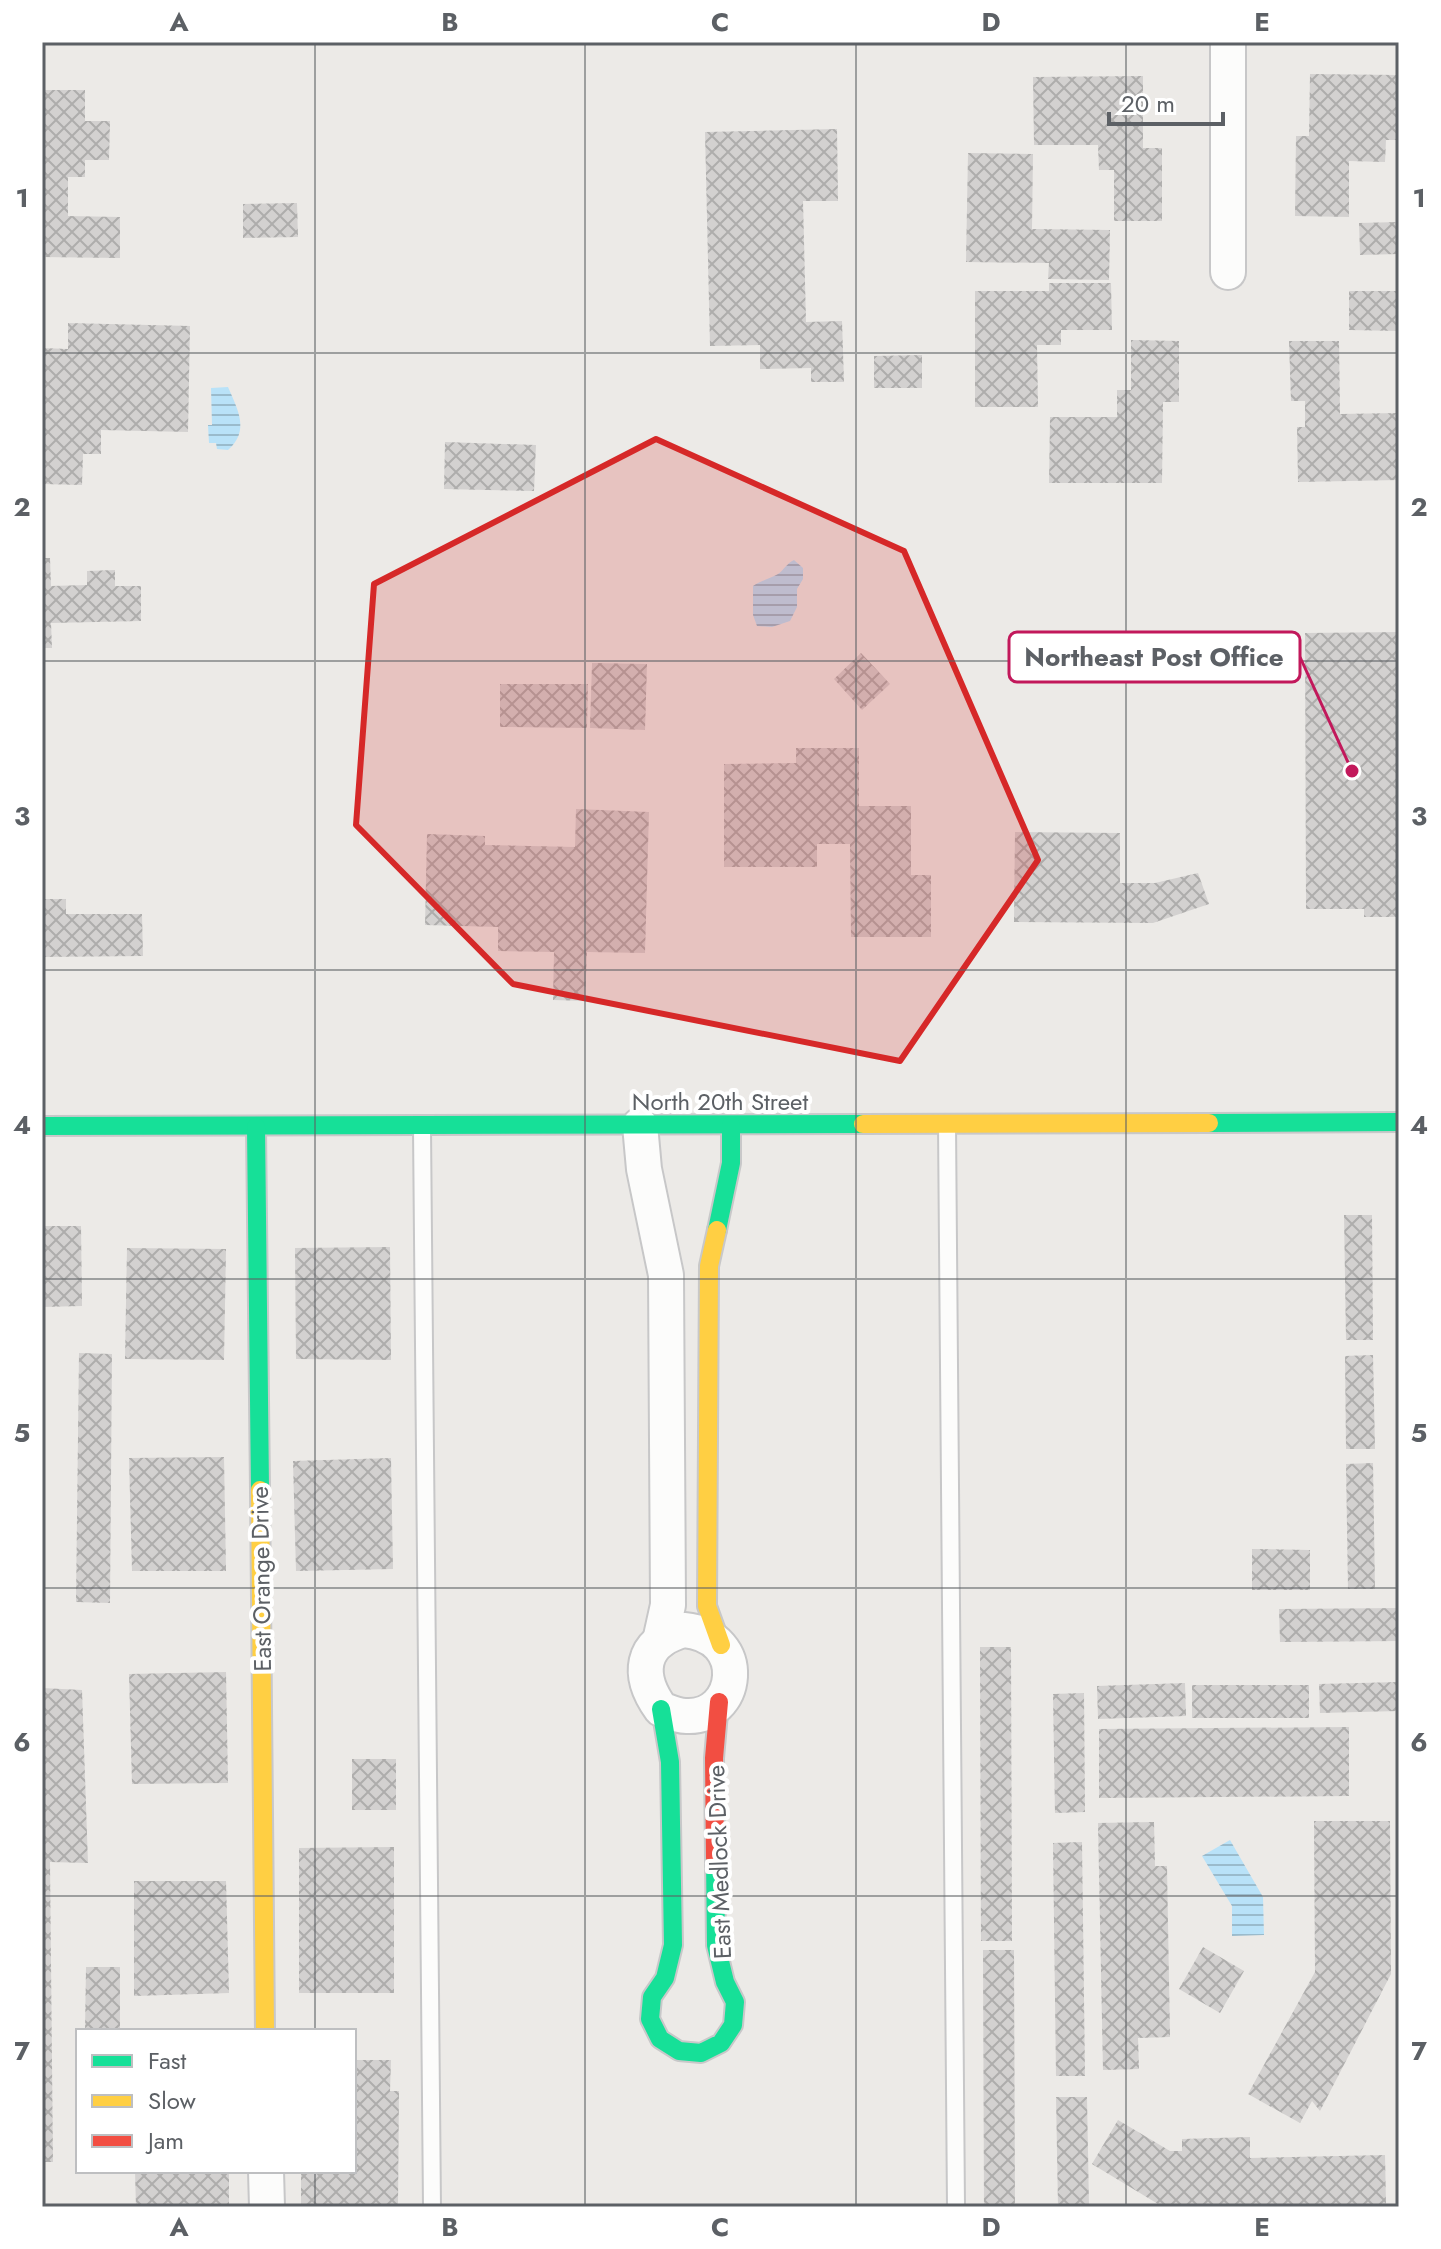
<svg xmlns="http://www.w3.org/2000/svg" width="1441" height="2249" viewBox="0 0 1441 2249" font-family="Jost,sans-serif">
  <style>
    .water { fill: url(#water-rules) }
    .building { fill: url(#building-cross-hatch) }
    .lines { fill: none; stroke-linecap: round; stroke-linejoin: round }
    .lane-casing { stroke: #c7c7c8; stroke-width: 20 }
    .street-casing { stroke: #c7c7c8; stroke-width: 38 }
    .fast-casing { stroke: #c8c8c9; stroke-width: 22 }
    .slow-casing { stroke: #c8c8c9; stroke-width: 22 }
    .jam-casing { stroke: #c8c8c9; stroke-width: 22 }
    .lane { stroke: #fcfcfb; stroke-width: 16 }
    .street { stroke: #fcfcfb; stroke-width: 34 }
    .fast { stroke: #16e098; stroke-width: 18 }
    .slow { stroke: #ffcf43; stroke-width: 18 }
    .jam { stroke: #f24e42; stroke-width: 18 }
    .marked { fill: #d62828; fill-opacity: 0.2; stroke: #d62828; stroke-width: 6; stroke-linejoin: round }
    .grid { fill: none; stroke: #5c6065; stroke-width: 2; stroke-opacity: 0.55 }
    .labels { text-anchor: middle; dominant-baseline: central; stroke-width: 8; stroke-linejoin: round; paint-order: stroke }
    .street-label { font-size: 24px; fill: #5c6065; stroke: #fff }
    .leader { fill: none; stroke: #c2185b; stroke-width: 3 }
    .callout-dot { fill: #c2185b; stroke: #fff; stroke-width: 3 }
    .callout { fill: #fff; stroke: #c2185b; stroke-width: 3 }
    .callout-label { font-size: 26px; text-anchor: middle; font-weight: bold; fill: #5c6065 }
    .neatline { fill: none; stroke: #5c6065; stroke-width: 3 }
    .grid-label { font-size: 26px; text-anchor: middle; font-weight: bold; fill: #5c6065 }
  </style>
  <defs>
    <pattern id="water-rules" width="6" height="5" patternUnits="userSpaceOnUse" patternTransform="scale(2)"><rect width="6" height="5" fill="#b9e2f8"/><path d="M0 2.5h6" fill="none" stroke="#9abbcc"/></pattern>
    <pattern id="building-cross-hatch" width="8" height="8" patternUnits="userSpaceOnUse" patternTransform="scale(2)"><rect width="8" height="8" fill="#d3d1d0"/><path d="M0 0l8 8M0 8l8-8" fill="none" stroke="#aeadac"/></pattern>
  </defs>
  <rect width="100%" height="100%" fill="#eceae7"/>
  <g class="water">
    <path d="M228 387C238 410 250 431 228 450L217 449 216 443H209L208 425H212L211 388Z"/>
    <path d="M794 560 803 568V579L797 589V607L790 621 772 627 757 626 753 615V586C762 580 772 578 778 574 784 570 786 564 794 560Z"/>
    <polygon points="1230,1840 1263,1897 1264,1935 1232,1936 1232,1906 1202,1856"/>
  </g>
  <g class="building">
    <polygon points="1310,74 1399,75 1399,140 1386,140 1385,162 1349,161 1349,217 1295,216 1296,136 1309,136"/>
    <polygon points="1143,76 1143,148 1162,148 1162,221 1114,221 1114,170 1099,170 1098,145 1034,145 1033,77"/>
    <polygon points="42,90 85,90 85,121 110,121 109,160 85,160 85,177 68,177 68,216 120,217 120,258 42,257"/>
    <polygon points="837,129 838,201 803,201 806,322 842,321 844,382 811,382 811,368 760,369 760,345 710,346 705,132"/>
    <polygon points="968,153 1033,154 1032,229 1110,230 1109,280 1048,279 1049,263 966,262"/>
    <polygon points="297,203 298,237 243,238 243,204"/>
    <polygon points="1399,222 1399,254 1360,255 1359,223"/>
    <polygon points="1049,283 1111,283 1112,330 1061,330 1061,345 1037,345 1038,407 975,407 975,291 1049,291"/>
    <polygon points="1349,291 1399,291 1399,331 1349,330"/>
    <polygon points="68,323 190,326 188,432 101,430 101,454 83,454 82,485 42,484 42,348 68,349"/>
    <polygon points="1131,340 1179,341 1179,402 1163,402 1162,483 1049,483 1050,417 1117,417 1117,390 1131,390"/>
    <polygon points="1289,341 1339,341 1340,414 1399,413 1399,480 1298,482 1297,427 1305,427 1305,401 1291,401"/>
    <polygon points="922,355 922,388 874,388 874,356"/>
    <polygon points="445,442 536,445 534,491 444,489"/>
    <polygon points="42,558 50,558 51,586 87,585 87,571 115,570 115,586 141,586 141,621 51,623 52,648 42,648"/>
    <polygon points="1399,632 1399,917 1364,917 1364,909 1306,909 1305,633"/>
    <polygon points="861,653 890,684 862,710 834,679"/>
    <polygon points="592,663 647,664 645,730 590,728"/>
    <polygon points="500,684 588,684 587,728 500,727"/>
    <polygon points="796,748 859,748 859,806 911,806 911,875 931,875 931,937 851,937 850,844 817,844 817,867 724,867 724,764 796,763"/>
    <polygon points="576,809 649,812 645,953 587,952 585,1001 553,1000 554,952 498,951 498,927 425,925 427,834 485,836 485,845 575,847"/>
    <polygon points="1015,832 1120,833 1120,883 1155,883 1198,873 1209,904 1153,923 1014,922"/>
    <polygon points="42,899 66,899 66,914 142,914 143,956 42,957"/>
    <polygon points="1344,1215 1372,1215 1373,1340 1346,1340"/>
    <polygon points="42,1226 81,1226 82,1306 42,1307"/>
    <polygon points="390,1247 391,1360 296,1359 295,1248"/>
    <polygon points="127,1248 226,1249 224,1360 125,1359"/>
    <polygon points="79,1353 112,1354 110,1603 76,1602"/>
    <polygon points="1373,1355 1375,1449 1346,1449 1345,1356"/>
    <polygon points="224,1457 226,1571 132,1571 129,1458"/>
    <polygon points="391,1458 393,1569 296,1571 293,1461"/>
    <polygon points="1373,1463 1375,1589 1348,1589 1346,1464"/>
    <polygon points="1252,1549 1310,1550 1310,1590 1252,1590"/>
    <polygon points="1399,1608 1399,1641 1280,1642 1279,1609"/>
    <polygon points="980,1647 1011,1647 1012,1941 981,1941"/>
    <polygon points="226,1672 228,1783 132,1784 129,1674"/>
    <polygon points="1399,1682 1399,1711 1320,1713 1319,1684"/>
    <polygon points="1185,1683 1186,1716 1098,1719 1097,1686"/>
    <rect x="1192" y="1685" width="117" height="33"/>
    <polygon points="42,1688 82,1690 88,1863 50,1862 53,2162 42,2162"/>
    <polygon points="1084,1693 1085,1812 1055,1813 1053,1694"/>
    <polygon points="1349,1727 1349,1796 1099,1798 1099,1729"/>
    <rect x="352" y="1759" width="44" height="51"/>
    <polygon points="1314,1821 1390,1821 1391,1974 1320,2111 1312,2101 1300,2123 1248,2094 1315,1972"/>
    <polygon points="1154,1822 1155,1866 1167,1866 1170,2037 1138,2038 1139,2069 1103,2070 1098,1823"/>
    <polygon points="1082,1842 1085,2076 1056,2076 1053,1843"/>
    <polygon points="394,1847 394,1993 299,1993 299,1848"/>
    <polygon points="134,1881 226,1881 229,1993 134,1996"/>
    <polygon points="1203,1947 1244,1971 1220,2013 1179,1989"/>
    <polygon points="983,1950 1014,1950 1015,2207 984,2207"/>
    <polygon points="86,1967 120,1967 120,2031 85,2031"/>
    <polygon points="354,2060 391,2060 390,2091 399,2091 398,2205 301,2206 301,2171 354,2171"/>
    <polygon points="1056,2097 1087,2097 1089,2207 1058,2207"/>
    <polygon points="1118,2120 1170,2151 1182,2151 1182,2139 1250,2137 1250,2158 1385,2155 1386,2205 1163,2207 1092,2164"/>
    <polygon points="135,2171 229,2171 229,2207 136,2207"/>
  </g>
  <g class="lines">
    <defs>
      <g id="lane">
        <polyline points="947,1125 956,2207"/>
        <polyline points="422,1129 432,2207"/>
      </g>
      <g id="street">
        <polyline points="1228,42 1228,272"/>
        <polyline points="640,1125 644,1169 666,1275 668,1605 660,1641"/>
        <path d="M684 1630C751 1636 739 1719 686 1716 677 1716 669 1712 661 1709 637 1676 639 1642 684 1630Z"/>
        <polyline points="266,2171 267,2207"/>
      </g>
      <g id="fast">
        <polyline points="1209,1123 1399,1122"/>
        <polyline points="42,1126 863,1124"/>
        <polyline points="256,1127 260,1490"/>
        <polyline points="717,1230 731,1163 731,1125"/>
        <polyline points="661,1709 670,1762 673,1945 665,1978 652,1997 650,2019 660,2039 679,2051 701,2053 721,2043 733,2025 735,2002 725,1982 716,1945 715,1858"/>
      </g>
      <g id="slow">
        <polyline points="863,1124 1209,1123"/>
        <polyline points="717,1230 709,1266 707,1606 721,1645"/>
        <polyline points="260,1490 265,2031"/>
      </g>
      <polyline id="jam" points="715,1858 714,1758 719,1702"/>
    </defs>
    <use href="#lane" class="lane-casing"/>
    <use href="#street" class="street-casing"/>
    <use href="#fast" class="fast-casing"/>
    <use href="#slow" class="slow-casing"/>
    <use href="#jam" class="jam-casing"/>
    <use href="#lane" class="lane"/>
    <use href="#street" class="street"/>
    <use href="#fast" class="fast"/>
    <use href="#slow" class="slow"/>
    <use href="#jam" class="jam"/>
  </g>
  <path class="marked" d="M656 439 904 551 1038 860 900 1061 513 984 356 825 374 584Z"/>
  <path class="grid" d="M315 42V2031M585 42V2207M856 42V2207M1126 42V2207M42 353H1399M42 661H1399M42 970H1399M42 1279H1399M42 1588H1399M42 1896H1399M315 2171V2207"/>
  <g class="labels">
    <g class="street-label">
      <text x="720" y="1101">North 20th Street</text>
      <text transform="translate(261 1579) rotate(-91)">East Orange Drive</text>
      <text transform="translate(719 1862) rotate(-92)">East Medlock Drive</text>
    </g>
  </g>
  <path class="leader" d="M1352 771L1300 657"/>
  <circle class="callout-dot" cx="1352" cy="771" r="8"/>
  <rect class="callout" x="1009" y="632" width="291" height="50" rx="8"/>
  <g class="callout-label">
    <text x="1154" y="666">Northeast Post Office</text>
  </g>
  <rect width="1441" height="2249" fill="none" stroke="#ffffff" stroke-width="88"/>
  <rect x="76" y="2029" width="280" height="144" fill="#ffffff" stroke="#bebfc1" stroke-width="2"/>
  <rect x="92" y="2055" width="40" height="12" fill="#16e098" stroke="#bebfc1" stroke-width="2"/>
  <text x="148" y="2069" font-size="24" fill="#5c6065">Fast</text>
  <rect x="92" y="2095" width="40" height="12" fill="#ffcf43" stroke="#bebfc1" stroke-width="2"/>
  <text x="148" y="2109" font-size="24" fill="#5c6065">Slow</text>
  <rect x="92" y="2135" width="40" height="12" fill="#f24e42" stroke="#bebfc1" stroke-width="2"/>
  <text x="148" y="2149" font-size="24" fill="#5c6065">Jam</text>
  <path d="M1109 112v12h114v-12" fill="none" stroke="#5c6065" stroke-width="4"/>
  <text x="1121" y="112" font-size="24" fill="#5c6065" stroke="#ffffff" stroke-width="6" paint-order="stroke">20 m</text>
  <rect x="44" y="44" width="1353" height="2161" class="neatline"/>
  <g class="grid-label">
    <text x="179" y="31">A</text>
    <text x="450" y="31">B</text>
    <text x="720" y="31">C</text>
    <text x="991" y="31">D</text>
    <text x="1262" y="31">E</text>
    <text x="22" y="207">1</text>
    <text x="1419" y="207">1</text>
    <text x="22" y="516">2</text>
    <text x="1419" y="516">2</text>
    <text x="22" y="825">3</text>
    <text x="1419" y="825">3</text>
    <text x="22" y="1134">4</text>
    <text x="1419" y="1134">4</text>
    <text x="22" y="1442">5</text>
    <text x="1419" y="1442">5</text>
    <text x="22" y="1751">6</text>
    <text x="1419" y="1751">6</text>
    <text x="22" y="2060">7</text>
    <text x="1419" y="2060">7</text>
    <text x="179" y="2236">A</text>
    <text x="450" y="2236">B</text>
    <text x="720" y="2236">C</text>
    <text x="991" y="2236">D</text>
    <text x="1262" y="2236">E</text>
  </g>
</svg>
